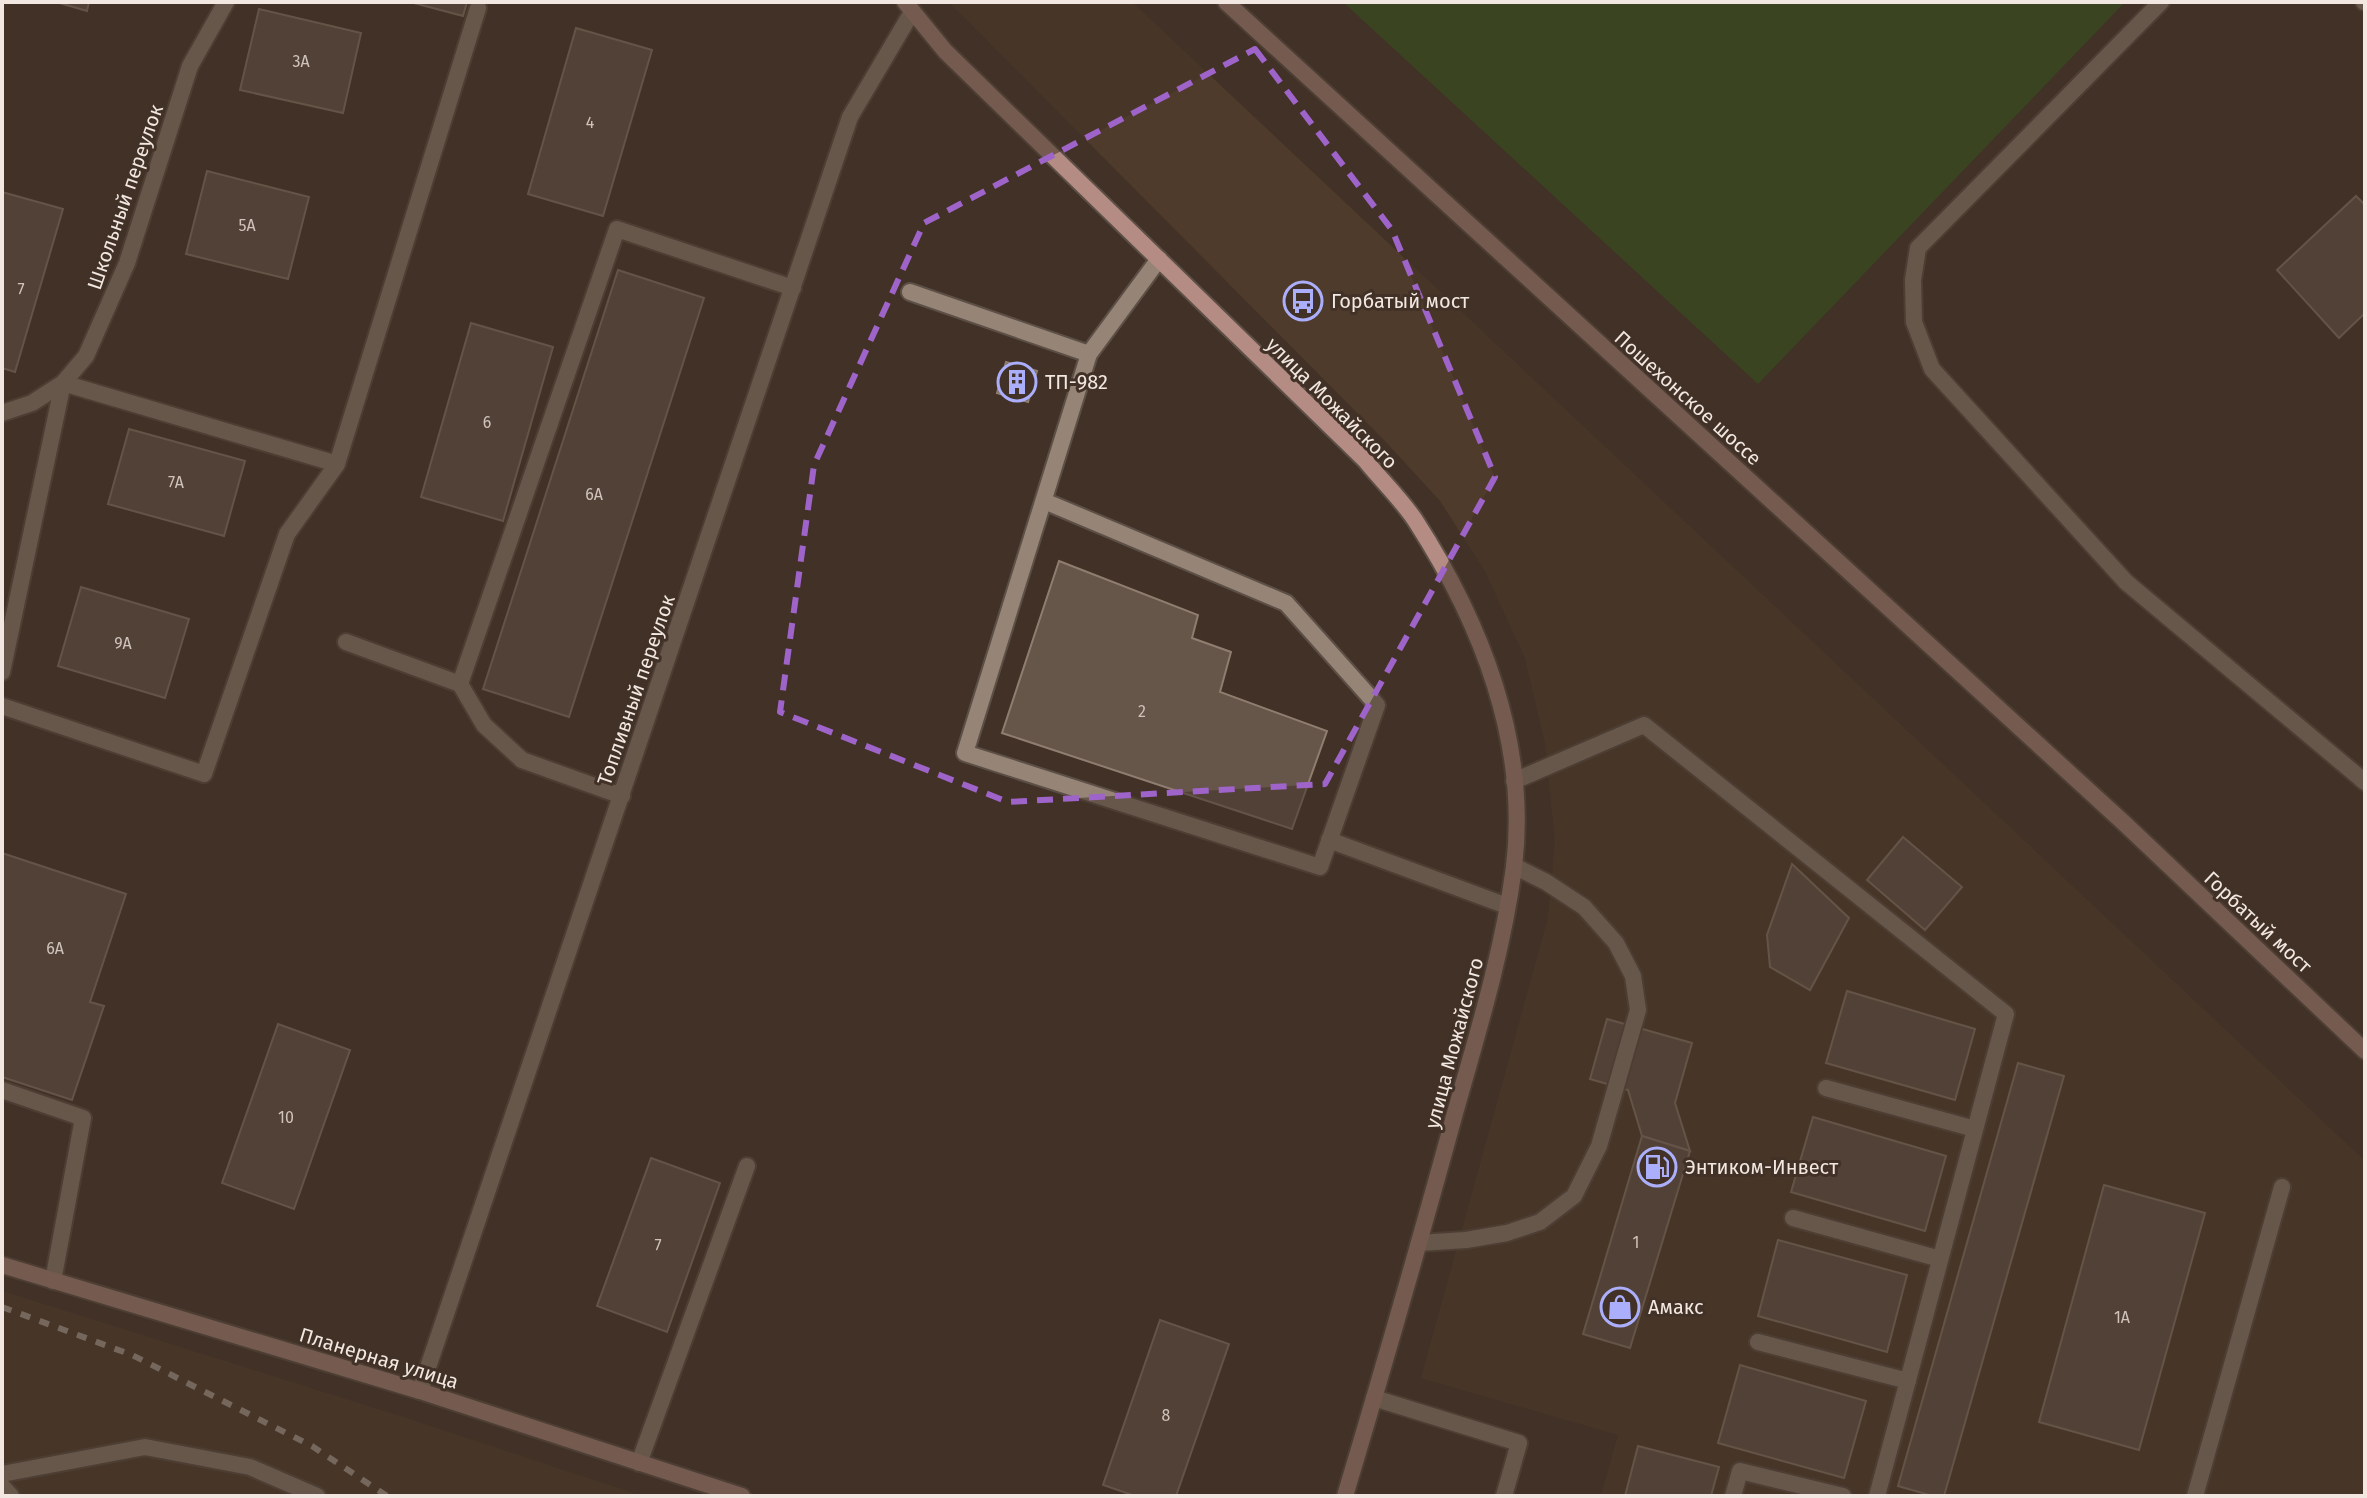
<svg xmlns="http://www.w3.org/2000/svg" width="2367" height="1498" viewBox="0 0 2367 1498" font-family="'Fira Sans',sans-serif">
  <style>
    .built { fill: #4f3b2c }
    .green { fill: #325c1c }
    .building { fill: #665549; stroke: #8f7d70; stroke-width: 2 }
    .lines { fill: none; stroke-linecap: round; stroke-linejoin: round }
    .lane-casing { stroke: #5c4f46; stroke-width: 20 }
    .street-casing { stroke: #5c4f46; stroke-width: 20 }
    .secondary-casing { stroke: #5c4f46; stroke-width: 20 }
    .lane { stroke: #968477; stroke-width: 16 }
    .street { stroke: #968477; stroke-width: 16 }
    .secondary { stroke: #b48c83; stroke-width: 16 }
    .rail { stroke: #b5a9a0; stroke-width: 6; stroke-dasharray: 10 10; stroke-linecap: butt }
    .marked { fill: none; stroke: #9f64c9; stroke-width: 6; stroke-dasharray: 16 10; stroke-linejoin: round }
    .labels { text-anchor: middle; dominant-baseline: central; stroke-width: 6; stroke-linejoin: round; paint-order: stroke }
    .number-label { font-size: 16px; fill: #cfc3bb }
    .street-label { font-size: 20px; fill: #f2e8e1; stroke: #413126 }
    .poi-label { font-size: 20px; fill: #f2e8e1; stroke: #413126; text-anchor: start }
  </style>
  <rect width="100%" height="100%" fill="#413126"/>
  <g class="built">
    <polygon points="949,2 1132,2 2365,1161 2365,1496 1601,1496 1618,1435 1421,1378 1548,918 1555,841 1545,743 1525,658 1485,571 1440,501 1385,441"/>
    <polygon points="2,1291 403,1417 642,1496 2,1496"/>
  </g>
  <polygon class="green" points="1343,2 2125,2 1758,384"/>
  <g class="building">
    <polygon points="56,2 89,2 87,11"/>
    <polygon points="410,2 467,2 463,16"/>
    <polygon points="259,9 361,33 343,113 240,90"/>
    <polygon points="576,28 652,50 603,216 528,194"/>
    <polygon points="207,171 309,197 288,279 186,254"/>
    <polygon points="2,192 63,209 15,372 2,368"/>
    <polygon points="2356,196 2365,205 2365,313 2339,338 2277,270"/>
    <polygon points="618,270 704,298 569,717 483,689"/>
    <polygon points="471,323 553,347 503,521 421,497"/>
    <polygon points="1006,362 1037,371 1028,402 997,393"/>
    <polygon points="129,429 245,461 224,536 108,504"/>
    <polygon points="1059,561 1198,615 1192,638 1231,652 1220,692 1327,731 1292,829 1002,733"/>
    <polygon points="81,587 189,619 165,698 58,666"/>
    <polygon points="1903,837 1962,887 1925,930 1867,880"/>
    <polygon points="2,853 126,894 90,1002 104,1006 72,1100 2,1077"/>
    <polygon points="1792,864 1849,918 1810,990 1770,967 1767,935"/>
    <polygon points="1847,991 1975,1029 1955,1100 1826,1063"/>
    <polygon points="1607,1019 1692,1043 1675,1103 1690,1151 1642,1136 1628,1090 1590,1079"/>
    <polygon points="278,1024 350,1050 294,1209 222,1183"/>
    <polygon points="2018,1063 2064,1076 1944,1496 1933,1496 1898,1486"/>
    <polygon points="1813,1117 1946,1156 1925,1231 1791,1192"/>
    <polygon points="1642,1136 1690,1151 1630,1348 1583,1334"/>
    <polygon points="651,1158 720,1183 667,1332 597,1306"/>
    <polygon points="2104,1185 2205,1213 2139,1450 2039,1422"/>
    <polygon points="1778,1240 1907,1275 1887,1352 1758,1316"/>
    <polygon points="1160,1320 1229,1344 1176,1496 1135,1496 1103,1485"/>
    <polygon points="1740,1365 1866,1401 1844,1478 1718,1443"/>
    <polygon points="1638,1446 1719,1467 1711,1496 1625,1496"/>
  </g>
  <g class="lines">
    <defs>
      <g id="lane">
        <polyline points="2161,2 1918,248 1913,280 1914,322 1932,369 2126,582 2365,782"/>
        <polyline points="2364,2 2365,2"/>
        <polyline points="910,292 1089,354"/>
        <polyline points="1044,501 1286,603 1377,705 1320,867 965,753 1089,354 1159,259"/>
        <polyline points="346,642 460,684 484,725 522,760 622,796"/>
        <polyline points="2,672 63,383 337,464 478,8"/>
        <polyline points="460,684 617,229 793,288"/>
        <polyline points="2,706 204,774 287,534 337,464"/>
        <polyline points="1514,781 1644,725 2006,1014 1877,1496"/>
        <polyline points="1329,840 1507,906"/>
        <polyline points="1826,1088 1975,1129"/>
        <polyline points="2,1090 83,1118 53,1281"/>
        <polyline points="1793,1218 1940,1259"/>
        <polyline points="1419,1243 1466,1240 1507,1233 1540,1222 1574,1196 1599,1146 1638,1010 1633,976 1616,943 1584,907 1546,882 1514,866"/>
        <polyline points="1758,1342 1908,1381"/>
        <polyline points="1374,1398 1519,1443 1504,1496"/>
        <polyline points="639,1463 747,1166"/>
        <polyline points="2,1474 145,1447 250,1467 317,1496"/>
        <polyline points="2,1486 11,1496"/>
        <polyline points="1733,1496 1740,1471 1843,1496"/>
        <polyline points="2195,1496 2282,1187"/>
      </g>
      <g id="street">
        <polyline points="2,413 32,403 63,383 86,356 127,263 190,66 226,2"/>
        <polyline points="420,1391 850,117 912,12"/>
      </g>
      <g id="secondary">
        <path d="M905 2 945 51 1365 460C1381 480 1401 499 1415 520 1481 622 1529 743 1514 867 1503 951 1478 1032 1455 1113 1420 1241 1383 1369 1345 1496"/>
        <polyline points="1226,2 2124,823 2365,1051"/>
        <polyline points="2,1265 420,1391 742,1496"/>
      </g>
    </defs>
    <use href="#lane" class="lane-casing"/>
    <use href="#street" class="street-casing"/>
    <use href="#secondary" class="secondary-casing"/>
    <use href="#lane" class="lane"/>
    <use href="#street" class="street"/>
    <use href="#secondary" class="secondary"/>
    <polyline class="rail" points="2,1307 132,1355 312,1446 387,1496"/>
  </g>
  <path d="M0 0H2367V1498H0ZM1255 49 1392 230 1495 477 1325 784 1008 802 780 712 814 465 924 223Z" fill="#413126" fill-opacity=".55" fill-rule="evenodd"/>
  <path class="marked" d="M1255 49 1392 230 1495 477 1325 784 1008 802 780 712 814 465 924 223Z"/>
  <defs>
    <symbol id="bus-ring" viewBox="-11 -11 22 22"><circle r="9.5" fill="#413126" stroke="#abaffb" stroke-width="1.5"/><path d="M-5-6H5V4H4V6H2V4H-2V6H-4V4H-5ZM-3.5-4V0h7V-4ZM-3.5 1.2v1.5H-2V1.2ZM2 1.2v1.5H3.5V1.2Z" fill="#abaffb"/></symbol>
    <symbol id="building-ring" viewBox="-11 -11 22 22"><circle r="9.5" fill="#413126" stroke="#abaffb" stroke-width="1.5"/><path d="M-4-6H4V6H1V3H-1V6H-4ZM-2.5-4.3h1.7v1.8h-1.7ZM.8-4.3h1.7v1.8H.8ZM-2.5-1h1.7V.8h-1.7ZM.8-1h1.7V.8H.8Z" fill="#abaffb"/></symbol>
    <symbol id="fuel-ring" viewBox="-11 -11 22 22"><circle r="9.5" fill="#413126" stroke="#abaffb" stroke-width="1.5"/><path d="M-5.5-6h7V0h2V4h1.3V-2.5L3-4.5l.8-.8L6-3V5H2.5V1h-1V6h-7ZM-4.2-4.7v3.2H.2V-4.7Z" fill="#abaffb"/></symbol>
    <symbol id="shop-ring" viewBox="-11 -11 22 22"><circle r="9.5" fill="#413126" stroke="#abaffb" stroke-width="1.5"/><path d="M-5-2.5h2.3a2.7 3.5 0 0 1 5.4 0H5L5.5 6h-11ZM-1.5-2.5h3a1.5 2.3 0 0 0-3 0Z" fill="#abaffb"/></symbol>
  </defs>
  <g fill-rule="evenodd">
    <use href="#bus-ring" x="1281" y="279" width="44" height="44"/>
    <use href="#building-ring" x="995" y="360" width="44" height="44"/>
    <use href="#fuel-ring" x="1635" y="1145" width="44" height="44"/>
    <use href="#shop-ring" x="1598" y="1285" width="44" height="44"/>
  </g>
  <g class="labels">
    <g class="number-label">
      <text x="301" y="61">3А</text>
      <text x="590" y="122">4</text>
      <text x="247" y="225">5А</text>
      <text x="21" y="289">7</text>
      <text x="487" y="422">6</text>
      <text x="176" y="482">7А</text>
      <text x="594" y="494">6А</text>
      <text x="123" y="643">9А</text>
      <text x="1142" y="711">2</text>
      <text x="55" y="948">6А</text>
      <text x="286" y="1117">10</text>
      <text x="1636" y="1242">1</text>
      <text x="658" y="1245">7</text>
      <text x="2122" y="1317">1А</text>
      <text x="1166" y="1415">8</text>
    </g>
    <g class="street-label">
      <text transform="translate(125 197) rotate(-71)">Школьный переулок</text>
      <text transform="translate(1688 398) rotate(42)">Пошехонское шоссе</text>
      <text transform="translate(1332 403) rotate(45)">улица Можайского</text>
      <text transform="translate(636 690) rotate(-71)">Топливный переулок</text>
      <text transform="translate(2258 922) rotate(43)">Горбатый мост</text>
      <text transform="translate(1454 1043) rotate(-75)">улица Можайского</text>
      <text transform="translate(379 1358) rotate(17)">Планерная улица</text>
    </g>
    <g class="poi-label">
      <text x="1331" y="301">Горбатый мост</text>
      <text x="1045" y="382">ТП-982</text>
      <text x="1685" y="1167">Энтиком-Инвест</text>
      <text x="1648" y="1307">Амакс</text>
    </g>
  </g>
  <rect width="2367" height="1498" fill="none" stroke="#f2e8e1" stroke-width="8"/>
</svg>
